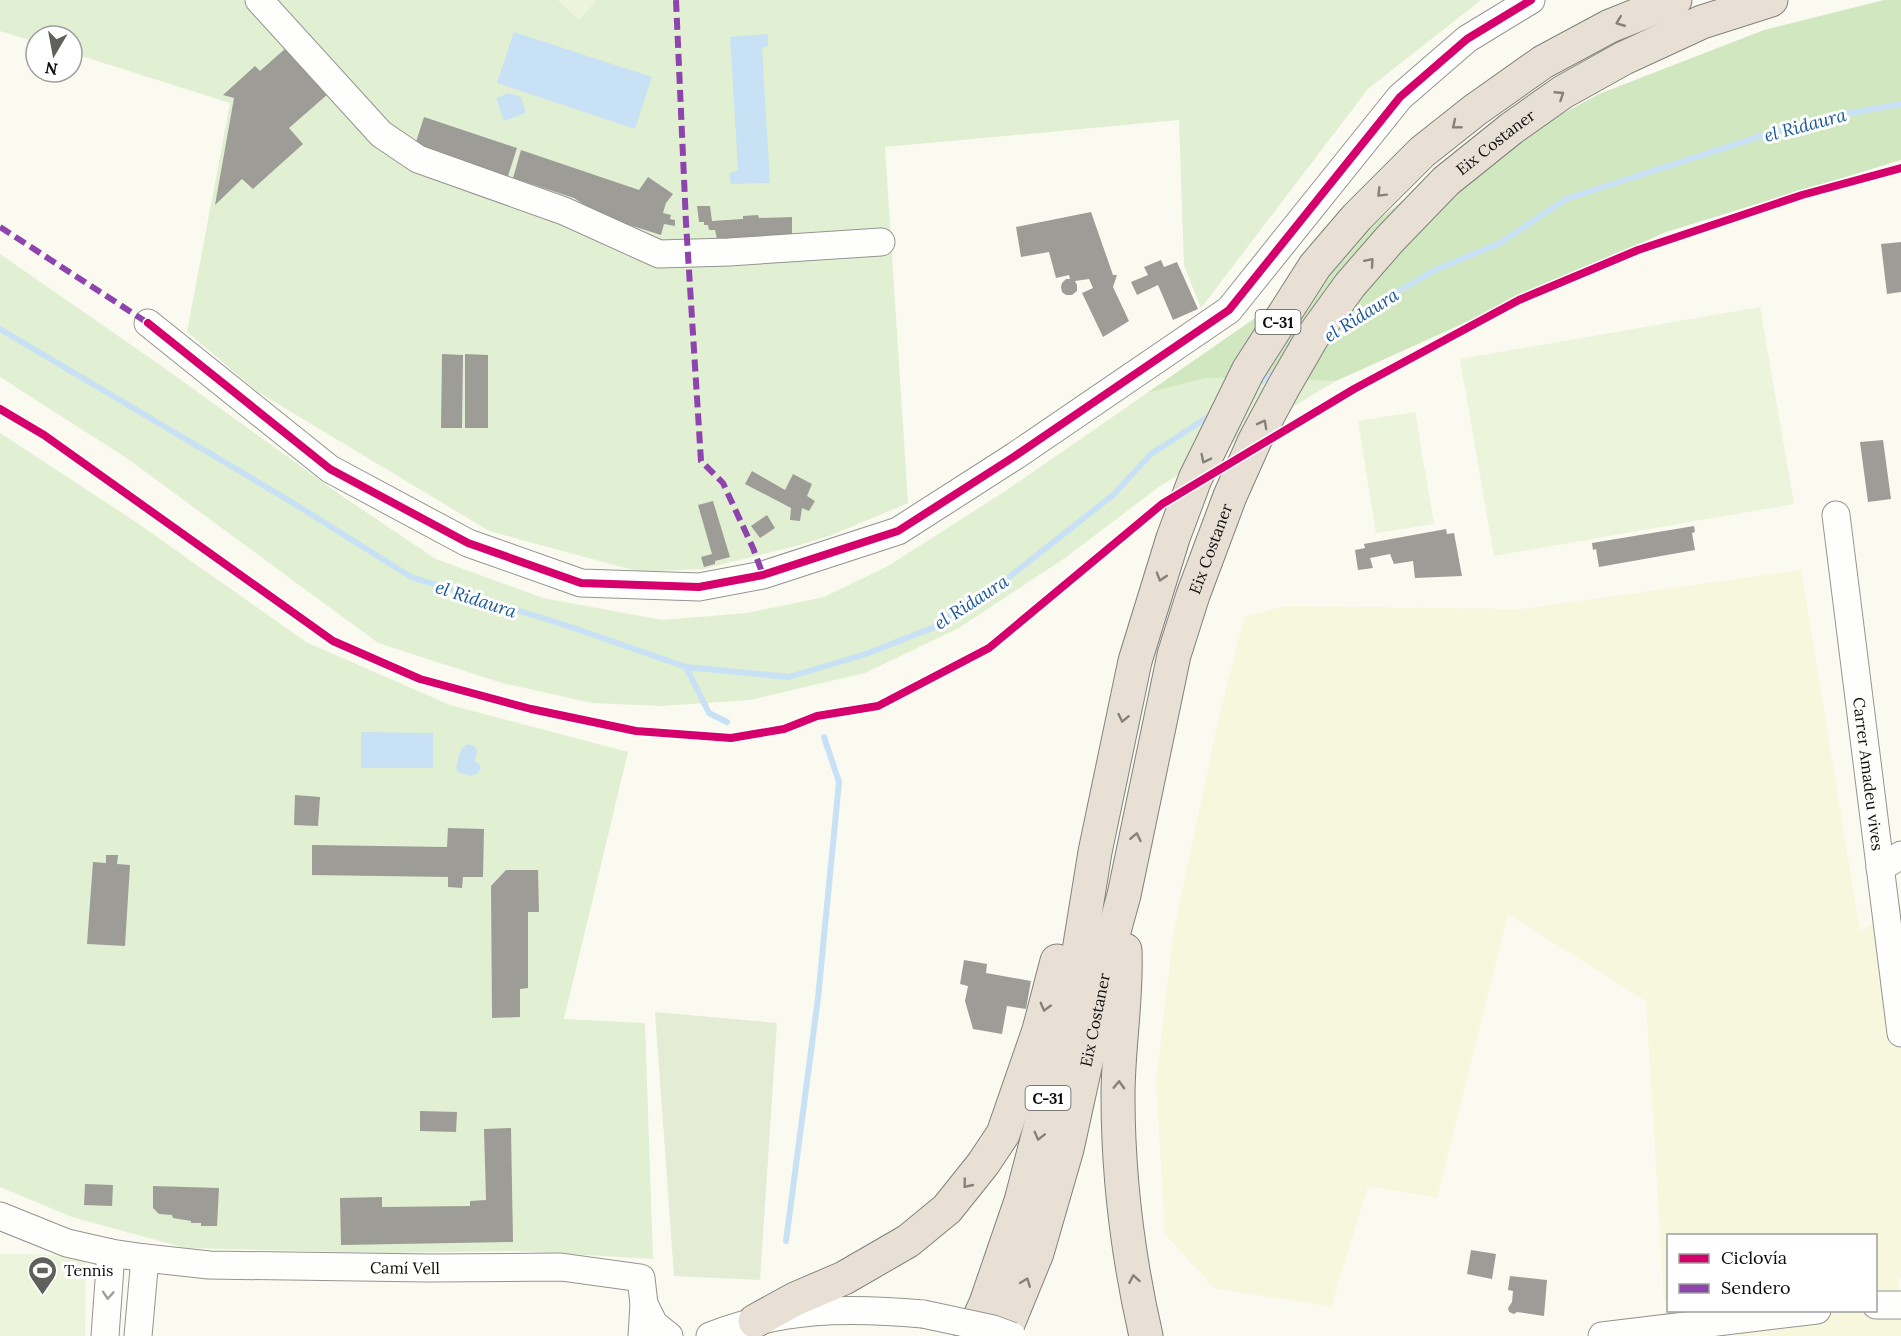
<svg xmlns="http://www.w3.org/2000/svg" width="1901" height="1336" viewBox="0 0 1901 1336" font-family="Lora,serif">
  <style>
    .farmland { fill: #f7f7de }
    .green { fill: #e1f0d2 }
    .forest { fill: #d1e7c0 }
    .cemetery { fill: #e4ecd6 }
    .pitch { fill: #ecf4db }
    .water { fill: #c9e1f4 }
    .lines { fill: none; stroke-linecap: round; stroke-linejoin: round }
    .stream { stroke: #c9e1f4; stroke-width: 6 }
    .building { fill: #9e9c97 }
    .minor-casing { stroke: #949490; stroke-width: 29 }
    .highway-casing { stroke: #81817d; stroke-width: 35 }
    .minor { stroke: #fefefd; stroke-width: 27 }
    .highway { stroke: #e9e0d5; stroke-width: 33 }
    .minor-bridge-casing { stroke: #949490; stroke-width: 29; stroke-linecap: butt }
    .minor-bridge { stroke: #fefefd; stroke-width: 27 }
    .quiet { stroke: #8e44ad; stroke-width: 6; stroke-dasharray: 12 6; stroke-linecap: butt }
    .cycleway-casing { stroke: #fff; stroke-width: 11 }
    .cycleway { stroke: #d6006c; stroke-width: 8 }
    .oneway { stroke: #86817b }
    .oneway2 { stroke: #9e9e9d }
    .labels { text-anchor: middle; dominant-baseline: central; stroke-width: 6; stroke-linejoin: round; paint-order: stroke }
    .shield { fill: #fff; stroke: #565656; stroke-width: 1.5 }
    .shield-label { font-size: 15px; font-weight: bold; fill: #0d0d0d }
    .street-label { font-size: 16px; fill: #0d0d0d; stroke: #fff }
    .poi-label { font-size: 16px; fill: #0d0d0d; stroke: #fff; text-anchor: start }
    .water-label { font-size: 18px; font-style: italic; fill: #19579c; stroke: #fff }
  </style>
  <rect width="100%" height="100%" fill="#fbfaf1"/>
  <polygon class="farmland" points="1801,570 1860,931 1901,906 1901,1278 1897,1278 1901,1308 1901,1336 1738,1336 1735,1311 1876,1310 1876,1236 1668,1236 1668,1301 1664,1301 1646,1001 1508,914 1437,1198 1368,1186 1331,1307 1214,1288 1165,1234 1156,1083 1173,935 1216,730 1244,617 1286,606 1521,609"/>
  <g class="green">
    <polygon points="0,0 1481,0 1368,89 1201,308 1184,266 1179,120 885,147 908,503 832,535 800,545 703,569 640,572 489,531 258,392 187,332 230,103 72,53 72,36 36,36 36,42 0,31"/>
    <polygon points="0,254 163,367 342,496 436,559 543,598 662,620 747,613 824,597 888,566 1004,492 1147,393 1207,378 1336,381 1160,486 1065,558 959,628 865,673 750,700 660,706 592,703 502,683 378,643 128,459 0,377"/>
    <polygon points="0,433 133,520 306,642 450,705 628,752 564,1019 645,1023 653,1259 518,1251 386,1253 185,1248 72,1217 0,1187"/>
  </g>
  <polygon class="forest" points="1884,0 1901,0 1901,160 1666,232 1336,381 1207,378 1147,393 1258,316 1402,201 1599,94 1764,30"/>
  <polygon class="cemetery" points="655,1012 777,1023 760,1280 674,1276"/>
  <g class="pitch">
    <polygon points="557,0 597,0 579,20"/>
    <polygon points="1760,307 1794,504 1494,556 1460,359"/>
    <polygon points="1415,412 1434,524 1376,533 1358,421"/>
    <polygon points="0,1254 86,1255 85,1336 0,1336"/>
  </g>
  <g class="water">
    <polygon points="514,32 652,77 635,129 497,83"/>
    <polygon points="768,34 768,46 762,48 770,183 731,184 729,174 738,170 730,37"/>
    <polygon points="509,93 521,97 526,113 504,121 496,98"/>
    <polygon points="361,732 433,733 433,768 361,768"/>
    <path d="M468 744 474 746 477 750 475 762 479 764 481 768 478 773 470 776 458 772 456 768C459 759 458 748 468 744Z"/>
  </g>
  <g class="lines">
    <g class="stream">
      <polyline points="0,329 290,501 411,577 571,627 686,667 789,677 866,654 932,628 999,585 1113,495 1151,454 1211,415"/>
      <polyline points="1334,332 1368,309 1433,271 1500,243 1566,199 1808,121 1901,104"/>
      <polyline points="1257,384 1278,370"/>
      <polyline points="686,667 709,713 727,722"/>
      <polyline points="786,1241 818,998 839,782 824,737"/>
    </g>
  </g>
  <g class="building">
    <polygon points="286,48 328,94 289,128 303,144 253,189 242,179 215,205 234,98 223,95 255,66 260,71"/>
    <polygon points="424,117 517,148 508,176 415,145"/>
    <polygon points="521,150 639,190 648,177 673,194 666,203 663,213 671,215 670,219 675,220 675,226 664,224 661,235 601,216 574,198 513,178"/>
    <polygon points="697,206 710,206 712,221 743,219 743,216 758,215 759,218 792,217 792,235 717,239 715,230 709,230 708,225 704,225 704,222 699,222"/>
    <polygon points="1091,212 1113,275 1117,275 1113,287 1129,321 1103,337 1082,293 1093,288 1089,279 1075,281 1077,285 1077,291 1072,295 1066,295 1062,292 1061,287 1062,283 1066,279 1070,279 1069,275 1056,278 1049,252 1021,257 1016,227"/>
    <polygon points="1901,242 1901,292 1887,294 1881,244"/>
    <polygon points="1161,260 1164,267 1177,262 1198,309 1173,320 1158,285 1137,295 1131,282 1148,275 1144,267"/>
    <polygon points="442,354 463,355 462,428 441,428"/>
    <polygon points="465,354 488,355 488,428 465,428"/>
    <polygon points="1883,440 1891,499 1868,502 1860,442"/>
    <polygon points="752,471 785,490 793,474 812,484 807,496 815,501 809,511 802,508 800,521 790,520 791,508 745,484"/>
    <polygon points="713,501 730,557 715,561 715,564 704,567 701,557 712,554 698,505"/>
    <polygon points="767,515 775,528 760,538 751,526"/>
    <polygon points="1694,526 1695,532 1692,533 1695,550 1599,567 1596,549 1593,550 1592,543"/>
    <polygon points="1446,529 1447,534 1454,533 1462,576 1415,578 1413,561 1394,564 1390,554 1370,558 1373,568 1358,570 1355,550 1365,548 1364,544"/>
    <polygon points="295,795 320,797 318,826 294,825"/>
    <polygon points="448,828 484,829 483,877 463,877 462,888 448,887 448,877 312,875 312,845 447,847"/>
    <polygon points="106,855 118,855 117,864 130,865 125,946 87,944 93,862 106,863"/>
    <polygon points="506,870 538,870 539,912 528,912 528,988 520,989 520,1017 492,1018 491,886"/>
    <polygon points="964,960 987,964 986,973 1031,981 1026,1009 1007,1006 1002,1034 973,1029 965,1001 968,986 960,984"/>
    <polygon points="420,1111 457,1112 456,1132 420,1131"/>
    <polygon points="511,1128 513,1242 341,1245 340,1198 382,1197 382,1207 470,1206 470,1201 486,1200 484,1129"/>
    <polygon points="85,1184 113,1185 112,1206 84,1205"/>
    <polygon points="153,1186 219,1188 217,1226 201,1226 201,1223 191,1223 191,1221 173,1218 172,1215 159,1214 153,1208"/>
    <polygon points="1471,1250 1496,1254 1492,1279 1467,1274"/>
    <polygon points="1510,1276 1547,1280 1544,1316 1517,1312 1514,1314 1509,1312 1508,1308 1512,1302 1513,1291 1508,1290"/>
  </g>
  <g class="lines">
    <defs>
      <g id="minor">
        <polyline points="259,0 381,134 418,159 564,211 659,254 729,252 881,242"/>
        <polyline points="148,323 330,469 468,543 581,583 699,587 763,575 898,531 1015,456 1229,310 1400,97 1467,39 1531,0"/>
        <path id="s1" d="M1836 515 1901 1033"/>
        <polyline points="1880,868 1901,855"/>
        <path id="s2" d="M0 1216 67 1243 111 1253 145 1258 209 1265 428 1268 561 1267 641 1278 644 1304 642 1336"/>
        <polyline points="644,1304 654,1324 669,1336"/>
        <polyline points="1876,1305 1901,1305"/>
        <polyline points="105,1336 111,1253"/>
        <polyline points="138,1336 145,1258"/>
        <path d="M710 1336C782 1308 847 1307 923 1314"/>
        <polyline points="1602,1336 1817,1310"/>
      </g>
      <g id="highway">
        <path d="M1125 950C1127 999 1118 1047 1118 1096 1118 1177 1128 1257 1146 1336"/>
        <polyline points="755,1321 795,1299 844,1278 908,1241 947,1209 983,1164 1003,1134 1039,1030 1057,961"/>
        <polyline points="971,1336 986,1303 1021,1201 1057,1063 1079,951 1095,852 1135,661 1173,538 1195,479 1248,371 1315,266 1357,217 1422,152 1475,110 1543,62 1610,26 1675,0"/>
        <path id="s3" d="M1003 1336 1037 1253 1067 1149 1090 1044 1109 949 1124 895 1174 655 1193 595 1230 496 1255 440 1284 386 1313 336 1350 285 1390 239 1446 181 1512 128 1563 92 1624 58 1702 22 1771 0"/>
      </g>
    </defs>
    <use href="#minor" class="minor-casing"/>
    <use href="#highway" class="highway-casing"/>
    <use href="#minor" class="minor"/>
    <use href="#highway" class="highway"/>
    <defs>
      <polyline id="minor-bridge" points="923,1314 993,1329 1012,1336"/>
    </defs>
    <use href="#minor-bridge" class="minor-bridge-casing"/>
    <use href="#minor-bridge" class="minor-bridge"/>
    <g class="quiet">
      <polyline points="676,0 686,223 701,461 723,483 753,548 763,575"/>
      <polyline points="0,227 148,323"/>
    </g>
    <defs>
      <g id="cycleway">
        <polyline points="148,323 330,469 468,543 581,583 699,587 763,575 898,531 1015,456 1229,310 1400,97 1467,39 1531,0"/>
        <polyline points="0,409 44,435 333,641 420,679 531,709 636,731 731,738 784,729 817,716 878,706 989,648 1162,504 1354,389 1519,300 1638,250 1802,195 1901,168"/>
      </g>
    </defs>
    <use href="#cycleway" class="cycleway-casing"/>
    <use href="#cycleway" class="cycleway"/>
  </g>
  <defs><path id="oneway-chevron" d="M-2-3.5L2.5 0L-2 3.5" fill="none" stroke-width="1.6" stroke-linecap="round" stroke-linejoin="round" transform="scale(1.5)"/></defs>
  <g class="oneway">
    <use href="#oneway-chevron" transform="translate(1620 22) rotate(158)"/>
    <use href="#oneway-chevron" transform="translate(1560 95) rotate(-33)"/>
    <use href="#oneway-chevron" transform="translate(1456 125) rotate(141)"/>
    <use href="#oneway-chevron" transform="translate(1381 193) rotate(135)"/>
    <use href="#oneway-chevron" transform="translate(1370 262) rotate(-49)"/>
    <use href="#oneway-chevron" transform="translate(1263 424) rotate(-62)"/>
    <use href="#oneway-chevron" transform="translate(1205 459) rotate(116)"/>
    <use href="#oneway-chevron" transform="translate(1161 577) rotate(107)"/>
    <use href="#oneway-chevron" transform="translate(1123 718) rotate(102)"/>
    <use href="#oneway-chevron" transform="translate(1136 837) rotate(-78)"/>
    <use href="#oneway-chevron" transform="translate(1045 1007) rotate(105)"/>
    <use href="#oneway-chevron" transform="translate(1119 1085) rotate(-88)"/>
    <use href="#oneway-chevron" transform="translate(1039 1136) rotate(104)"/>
    <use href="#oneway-chevron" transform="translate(967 1184) rotate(129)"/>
    <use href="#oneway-chevron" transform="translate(1134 1279) rotate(-100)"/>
    <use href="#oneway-chevron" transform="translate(1026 1282) rotate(-69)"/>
  </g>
  <use class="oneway2" href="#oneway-chevron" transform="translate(108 1295) rotate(94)"/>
  <defs>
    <symbol id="stadium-pin" viewBox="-11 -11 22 30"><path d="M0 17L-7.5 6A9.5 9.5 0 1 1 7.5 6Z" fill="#60605d" stroke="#fff"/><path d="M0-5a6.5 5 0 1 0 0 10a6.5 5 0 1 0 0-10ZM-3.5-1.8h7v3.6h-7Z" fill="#fff"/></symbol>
  </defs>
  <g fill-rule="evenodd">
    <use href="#stadium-pin" x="26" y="1254" width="33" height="45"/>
  </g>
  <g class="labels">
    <g class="shield">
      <rect x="1255.5" y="310" width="45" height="24" rx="4.5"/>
      <rect x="1025.5" y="1086" width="45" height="24" rx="4.5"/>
    </g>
    <g class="shield-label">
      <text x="1278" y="322">C-31</text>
      <text x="1048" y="1098">C-31</text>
    </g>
    <g class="street-label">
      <text stroke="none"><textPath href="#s3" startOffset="1320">Eix Costaner</textPath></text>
      <text stroke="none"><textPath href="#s3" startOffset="816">Eix Costaner</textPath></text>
      <text stroke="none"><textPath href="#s1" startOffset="261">Carrer Amadeu vives</textPath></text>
      <text stroke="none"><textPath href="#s3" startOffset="330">Eix Costaner</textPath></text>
      <text stroke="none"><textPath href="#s2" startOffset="412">Camí Vell</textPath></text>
    </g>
    <g class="poi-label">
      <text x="64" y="1270">Tennis</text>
    </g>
    <g class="water-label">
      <text transform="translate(1805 125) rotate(-15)">el Ridaura</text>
      <text transform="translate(1361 315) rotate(-32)">el Ridaura</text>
      <text transform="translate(476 599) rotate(18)">el Ridaura</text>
      <text transform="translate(971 602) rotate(-33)">el Ridaura</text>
    </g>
  </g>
  <rect x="1667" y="1234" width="210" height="78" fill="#ffffff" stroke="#9e9e9e" stroke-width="1.5"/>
  <rect x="1679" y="1254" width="30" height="9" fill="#d6006c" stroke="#9e9e9e" stroke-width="1.5"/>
  <text x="1721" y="1264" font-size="18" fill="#0d0d0d">Ciclovía</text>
  <rect x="1679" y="1284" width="30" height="9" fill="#8e44ad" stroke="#9e9e9e" stroke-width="1.5"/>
  <text x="1721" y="1294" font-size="18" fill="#0d0d0d">Sendero</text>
  <g transform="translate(54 54) rotate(190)"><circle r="28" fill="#ffffff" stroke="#9e9e9e" stroke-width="1.5"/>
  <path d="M0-4.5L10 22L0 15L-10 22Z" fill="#60605d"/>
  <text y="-9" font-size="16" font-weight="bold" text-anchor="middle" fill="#0d0d0d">N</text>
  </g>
</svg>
